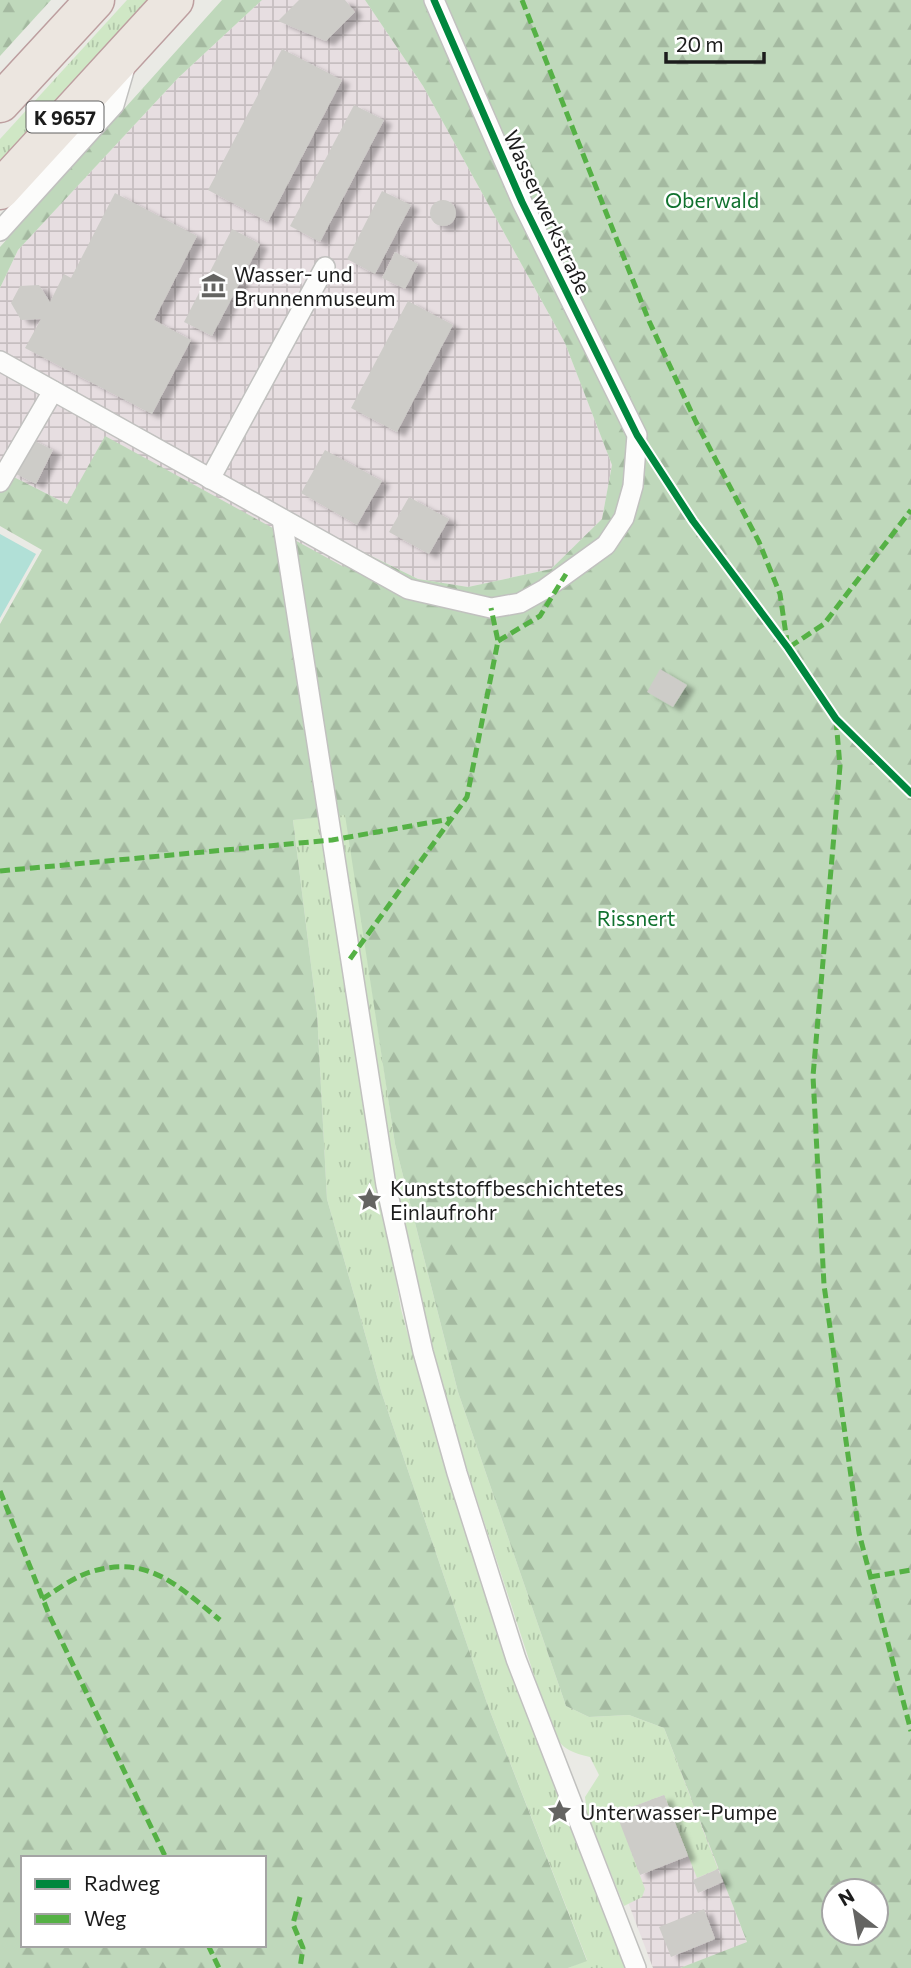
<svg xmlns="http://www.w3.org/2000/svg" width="911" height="1968" viewBox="0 0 911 1968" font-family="Commissioner,sans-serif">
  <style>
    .industrial { fill: url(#industrial-grid) }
    .grass { fill: url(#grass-tufts) }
    .forest { fill: url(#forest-firs); fill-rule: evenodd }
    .pitch { fill: #b1e0d7 }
    .building { fill: #cdccc8; filter: url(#shadow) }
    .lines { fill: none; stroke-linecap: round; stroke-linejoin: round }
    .service-casing { stroke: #c1c1bf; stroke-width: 22 }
    .trunk-casing { stroke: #bd9fa0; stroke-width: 41 }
    .service { stroke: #fcfcfb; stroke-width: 19 }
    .trunk { stroke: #ece6e0; stroke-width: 38 }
    .quiet { stroke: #55b145; stroke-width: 5; stroke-dasharray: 10 5; stroke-linecap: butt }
    .cycleway-casing { stroke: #fff; stroke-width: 11 }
    .cycleway { stroke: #00873e; stroke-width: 7 }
    .labels { text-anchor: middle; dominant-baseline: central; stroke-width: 5; stroke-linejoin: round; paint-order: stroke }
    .shield { fill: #fff; stroke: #606060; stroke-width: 2 }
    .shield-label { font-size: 19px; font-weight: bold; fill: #1c1c1c }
    .park-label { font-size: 21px; fill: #11722f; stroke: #fff }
    .street-label { font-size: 21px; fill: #1c1c1c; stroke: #fff }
    .poi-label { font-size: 21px; fill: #1c1c1c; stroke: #fff; text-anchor: start }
  </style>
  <defs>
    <pattern id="industrial-grid" width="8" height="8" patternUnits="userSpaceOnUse" patternTransform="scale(1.75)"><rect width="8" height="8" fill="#e7dee1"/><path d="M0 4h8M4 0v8" fill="none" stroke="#c6bec0"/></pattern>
    <pattern id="grass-tufts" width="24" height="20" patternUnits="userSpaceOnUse" patternTransform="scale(1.75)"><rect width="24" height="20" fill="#cfe7c5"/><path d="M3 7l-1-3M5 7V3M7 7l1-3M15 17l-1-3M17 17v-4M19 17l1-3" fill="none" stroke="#b1c6a9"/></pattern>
    <pattern id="forest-firs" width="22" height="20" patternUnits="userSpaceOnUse" patternTransform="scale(1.75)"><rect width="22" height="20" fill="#bfd8bb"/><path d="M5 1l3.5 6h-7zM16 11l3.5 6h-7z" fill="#a4b9a0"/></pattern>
    <filter id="shadow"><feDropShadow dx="8" dy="4.5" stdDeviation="2" flood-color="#0004"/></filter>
  </defs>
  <rect width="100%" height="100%" fill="#eaeae5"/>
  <g class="industrial">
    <polygon points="262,0 365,0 423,86 565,343 612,465 602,519 551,569 468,587 418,579 355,548 451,804 319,817 67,504 0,470 0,288 18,250 178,78"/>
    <polygon points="680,1764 747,1943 680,1968 653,1968 589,1799"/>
  </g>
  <g class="grass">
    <polygon points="127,0 148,0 0,163 0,139"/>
    <path d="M338 815H346L395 1144 458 1392 566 1706 589 1717 629 1715 664 1728 718 1869 697 1878 664 1795 617 1813 645 1889 642 1897 624 1906 587 1814 585 1797 599 1775 590 1757C555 1749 558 1740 545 1709L449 1414 420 1295 389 1159Z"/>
    <polygon points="319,817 401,1309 423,1391 509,1654 627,1968 568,1968 587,1960 488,1706 382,1394 327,1199 317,1013 293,820"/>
  </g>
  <g class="forest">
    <polygon points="0,0 51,0 0,56"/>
    <polygon points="222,0 262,0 178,78 18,250 0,288 0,247"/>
    <path d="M365 0H911V1968H680L747 1942 664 1728 629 1715 589 1717 566 1706 458 1392 395 1144 345 815 293 820 317 1013 327 1199 382 1394 488 1706 587 1961 568 1968H0V624L42 550 0 526V470L67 504 105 436 344 567 355 548 418 579 468 587 551 569 602 519 612 465 565 343 423 86ZM23 1858H264V1945H23ZM834 1891H876V1933H834Z"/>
  </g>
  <polygon class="pitch" points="0,534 36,554 0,618"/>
  <g class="building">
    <polygon points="299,0 345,0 355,12 326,41 278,21"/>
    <polygon points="282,49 342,80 268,222 208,190"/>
    <polygon points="354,105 384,120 320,242 290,226"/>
    <polygon points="382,191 411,205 375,274 347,259"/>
    <polygon points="115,193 197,236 154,320 191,340 152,414 25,348 41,319 21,320 11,303 20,286 39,285 50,302 64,274 71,278"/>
    <circle cx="443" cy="213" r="13"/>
    <polygon points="232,229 260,244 212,336 184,322"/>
    <polygon points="395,252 418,264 405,289 382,278"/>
    <polygon points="408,301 453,325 397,432 351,408"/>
    <polygon points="29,438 53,450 36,484 12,472"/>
    <polygon points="325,450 382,481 357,525 301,493"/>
    <polygon points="409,497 449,519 429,554 389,532"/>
    <polygon points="660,669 687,685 673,707 647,692"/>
    <polygon points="664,1795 688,1856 640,1875 616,1813"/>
    <polygon points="718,1869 723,1882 698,1893 693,1880"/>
    <polygon points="704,1909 715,1939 671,1957 659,1927"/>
  </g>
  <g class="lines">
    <defs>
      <g id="service">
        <polyline points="0,231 114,105 126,64"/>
        <polyline points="0,361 408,589 491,608 520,603 545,589 606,545 624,518 633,486 637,435 522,202 434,0"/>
        <polyline points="210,479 325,267"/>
        <polyline points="0,482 53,391"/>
        <polyline points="282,519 386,1185 423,1352 457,1473 516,1659 636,1968"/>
      </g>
      <g id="trunk">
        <polyline points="0,103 95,0"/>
        <polyline points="0,190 174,0"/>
      </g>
    </defs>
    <use href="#service" class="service-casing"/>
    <use href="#trunk" class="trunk-casing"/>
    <use href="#service" class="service"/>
    <use href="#trunk" class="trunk"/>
    <g class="quiet">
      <polyline points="522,0 649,321 696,422 759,542 780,594 788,648 824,624 911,510"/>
      <polyline points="498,641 540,616 566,574"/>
      <polyline points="836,720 840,766 813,1076 824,1285 859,1533 911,1731"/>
      <polyline points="0,871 332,840 450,819"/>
      <polyline points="350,959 467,797 498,641 491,608"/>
      <polyline points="0,1491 50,1617 166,1858"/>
      <polyline points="870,1577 911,1570"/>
      <path d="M42 1599C57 1590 74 1577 90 1572 148 1554 178 1586 220 1620"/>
      <polyline points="300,1897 293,1924 303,1948 300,1968"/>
      <polyline points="208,1945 219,1968"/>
    </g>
    <defs>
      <polyline id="cycleway" points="434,0 522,202 637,435 693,521 788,648 836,719 911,793"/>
    </defs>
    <use href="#cycleway" class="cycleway-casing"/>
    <use href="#cycleway" class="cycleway"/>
  </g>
  <defs>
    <symbol id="museum-bare" viewBox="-9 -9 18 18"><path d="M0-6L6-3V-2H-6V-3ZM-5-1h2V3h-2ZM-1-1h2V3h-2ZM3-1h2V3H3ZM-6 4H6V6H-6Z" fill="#646462" stroke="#fff" stroke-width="2.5" paint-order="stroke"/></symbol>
    <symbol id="sight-bare" viewBox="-9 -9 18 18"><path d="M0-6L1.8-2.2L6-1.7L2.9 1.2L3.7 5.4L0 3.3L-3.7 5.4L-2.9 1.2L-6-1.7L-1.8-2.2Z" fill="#646462" stroke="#fff" stroke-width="2.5" paint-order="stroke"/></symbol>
  </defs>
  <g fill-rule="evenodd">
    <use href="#museum-bare" x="196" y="268" width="35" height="35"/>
    <use href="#sight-bare" x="352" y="1182" width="35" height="35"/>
    <use href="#sight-bare" x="542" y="1794" width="35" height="35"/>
  </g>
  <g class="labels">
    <rect class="shield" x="26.5" y="101.5" width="77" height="31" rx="5"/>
    <g class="shield-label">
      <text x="65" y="117">K 9657</text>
    </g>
    <g class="park-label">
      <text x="712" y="199">Oberwald</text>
      <text x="636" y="917">Rissnert</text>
    </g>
    <g class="street-label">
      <text transform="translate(548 212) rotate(65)">Wasserwerkstraße</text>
    </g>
    <g class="poi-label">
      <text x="234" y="273">Wasser- und<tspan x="234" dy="24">Brunnenmuseum</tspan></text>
      <text x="390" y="1187">Kunststoffbeschichtetes<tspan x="390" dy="24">Einlaufrohr</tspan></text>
      <text x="580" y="1811">Unterwasser-Pumpe</text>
    </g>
  </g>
  <rect x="21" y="1856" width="245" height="91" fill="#ffffff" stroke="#a4a4a4" stroke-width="2"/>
  <rect x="35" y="1879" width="35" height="10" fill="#00873e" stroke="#a4a4a4" stroke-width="2"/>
  <text x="84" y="1891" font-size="21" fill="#1c1c1c">Radweg</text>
  <rect x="35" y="1914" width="35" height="10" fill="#55b145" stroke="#a4a4a4" stroke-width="2"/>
  <text x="84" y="1926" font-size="21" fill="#1c1c1c">Weg</text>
  <g transform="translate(855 1912) rotate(329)"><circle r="33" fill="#ffffff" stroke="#a4a4a4" stroke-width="2"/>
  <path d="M0-5L12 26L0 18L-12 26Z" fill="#646462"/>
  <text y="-10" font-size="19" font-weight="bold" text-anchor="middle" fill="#1c1c1c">N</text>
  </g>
  <path d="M666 52v10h98v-10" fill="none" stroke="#1c1c1c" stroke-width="3.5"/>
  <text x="676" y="52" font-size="21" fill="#1c1c1c" stroke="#ffffff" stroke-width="5" paint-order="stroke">20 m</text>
</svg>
